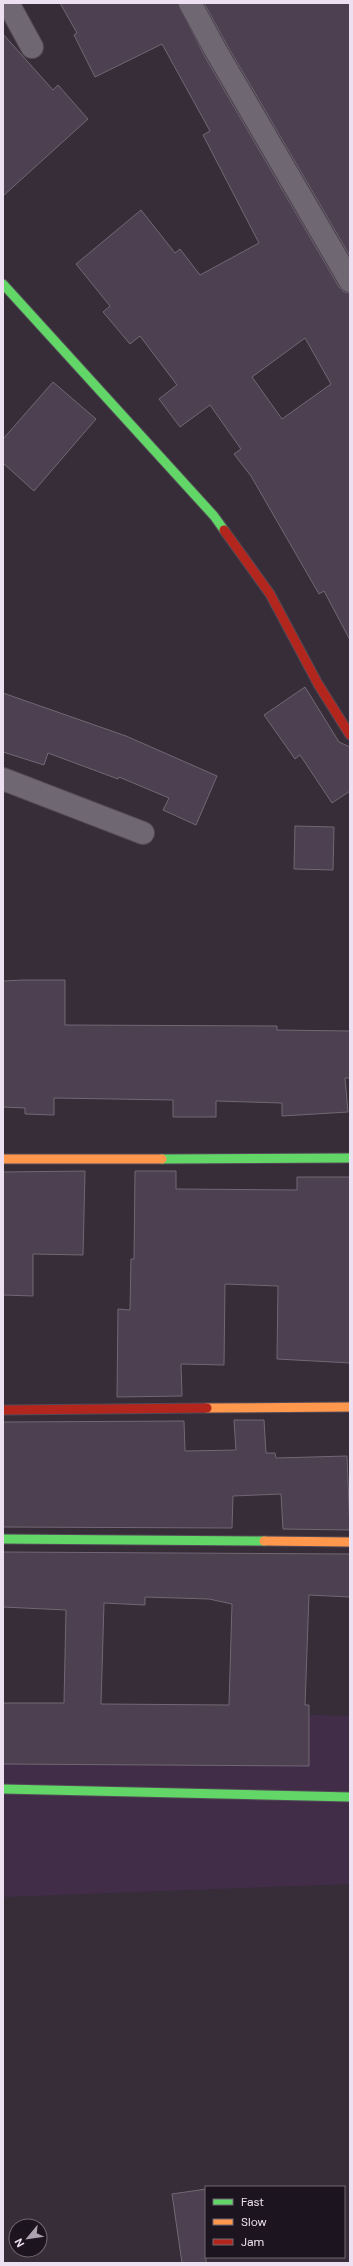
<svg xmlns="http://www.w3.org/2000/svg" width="353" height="2266" viewBox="0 0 353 2266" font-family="'DM Sans',sans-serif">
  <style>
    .built { fill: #422d49 }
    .building { fill: #4d4050; stroke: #716874; fill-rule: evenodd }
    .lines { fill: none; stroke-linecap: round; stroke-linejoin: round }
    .street-casing { stroke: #534a57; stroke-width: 24 }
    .fast-casing { stroke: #534a57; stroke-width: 11 }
    .slow-casing { stroke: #534a57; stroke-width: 11 }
    .jam-casing { stroke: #534a57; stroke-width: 11 }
    .street { stroke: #6f6872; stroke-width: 22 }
    .fast { stroke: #63d668; stroke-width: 9 }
    .slow { stroke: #ff974d; stroke-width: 9 }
    .jam { stroke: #b3261e; stroke-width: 9 }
  </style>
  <rect width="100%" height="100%" fill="#362d39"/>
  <polygon class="built" points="3,1706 350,1716 350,1884 3,1897"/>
  <g class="building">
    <path d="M60 3H178L205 57 339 287 344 292 350 293V640L324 591 319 594 251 476 234 454 241 449 210 405 180 427 159 399 177 385 140 336 130 344 103 312 110 306 76 264 141 210 175 253 180 249 200 275 259 243 203 135 210 131 162 44 95 77 74 35 77 33ZM305 338 331 384 282 419 252 377Z"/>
    <polygon points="204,3 350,3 350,256 227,45"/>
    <polygon points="3,34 53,90 58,85 88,119 3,196"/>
    <polygon points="53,382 96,419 34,491 3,463 3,439"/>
    <polygon points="305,687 339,742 350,747 350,791 332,803 300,755 295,759 264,715"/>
    <polygon points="3,693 126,736 217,776 196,825 163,810 169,798 119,777 118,779 48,753 44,765 3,752"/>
    <polygon points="295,826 334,827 333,870 294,869"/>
    <polygon points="23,980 65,980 65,1025 277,1026 277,1030 350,1031 350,1078 345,1078 348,1112 282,1116 282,1103 216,1101 216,1117 173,1117 173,1100 54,1098 54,1115 25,1114 25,1108 3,1107 3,981"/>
    <polygon points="85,1171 83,1255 33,1254 33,1296 3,1295 3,1172"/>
    <polygon points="135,1171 176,1171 176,1189 297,1190 297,1177 350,1177 350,1363 277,1359 278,1286 225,1284 224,1365 181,1364 182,1396 117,1397 118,1309 130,1310 131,1259 134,1259"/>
    <polygon points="234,1420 264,1420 266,1453 275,1453 276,1458 347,1456 350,1530 283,1529 281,1494 233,1496 232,1528 3,1527 3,1422 184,1421 185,1451 236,1450"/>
    <path d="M3 1552 350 1554V1597L309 1595 305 1705H309V1766L3 1764V1703H64L66 1610 3 1607ZM145 1597 209 1599 232 1604 229 1705 101 1704 104 1603 145 1605Z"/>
    <polygon points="206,2189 206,2263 182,2263 172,2194"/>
  </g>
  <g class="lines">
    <defs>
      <g id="street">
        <polyline points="8,3 32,47"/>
        <polyline points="190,3 216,51 350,281"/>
        <polyline points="3,779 143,833"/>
      </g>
      <g id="fast">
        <polyline points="3,284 214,516 224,530"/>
        <polyline points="162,1159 350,1158"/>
        <polyline points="3,1539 264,1541"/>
        <polyline points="3,1789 350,1797"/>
      </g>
      <g id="slow">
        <polyline points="3,1159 162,1159"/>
        <polyline points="207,1408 350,1407"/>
        <polyline points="264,1541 350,1542"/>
      </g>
      <g id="jam">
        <polyline points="224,530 270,594 318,684 350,735"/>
        <polyline points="3,1410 207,1408"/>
      </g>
    </defs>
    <use href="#street" class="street-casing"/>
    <use href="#fast" class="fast-casing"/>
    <use href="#slow" class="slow-casing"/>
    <use href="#jam" class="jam-casing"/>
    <use href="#street" class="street"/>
    <use href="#fast" class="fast"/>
    <use href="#slow" class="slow"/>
    <use href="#jam" class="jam"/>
  </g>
  <rect width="353" height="2266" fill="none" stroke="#ede1f1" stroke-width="8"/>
  <rect x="205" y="2186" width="140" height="72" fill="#1c141f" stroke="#706673"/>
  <rect x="213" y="2199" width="20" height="6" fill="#63d668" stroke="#706673"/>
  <text x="241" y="2206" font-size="12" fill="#ede1f1">Fast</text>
  <rect x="213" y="2219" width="20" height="6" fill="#ff974d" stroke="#706673"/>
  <text x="241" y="2226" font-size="12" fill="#ede1f1">Slow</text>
  <rect x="213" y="2239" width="20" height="6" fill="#b3261e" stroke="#706673"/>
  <text x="241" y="2246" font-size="12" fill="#ede1f1">Jam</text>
  <g transform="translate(28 2238) rotate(241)"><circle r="19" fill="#1c141f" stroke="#706673"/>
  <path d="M0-3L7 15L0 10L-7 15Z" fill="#ada2b1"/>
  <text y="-6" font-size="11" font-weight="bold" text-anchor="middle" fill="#ede1f1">N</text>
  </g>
</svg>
